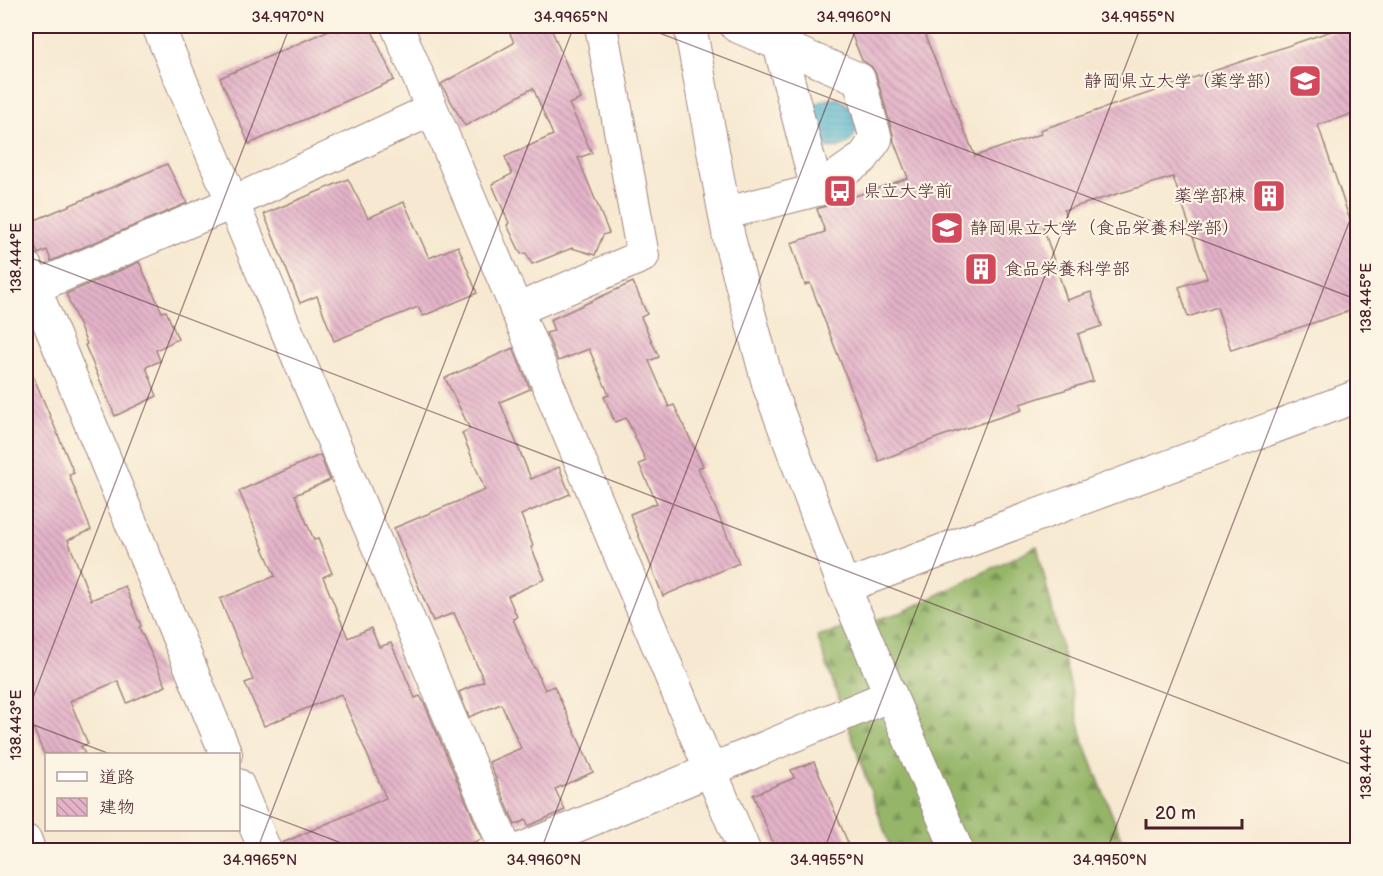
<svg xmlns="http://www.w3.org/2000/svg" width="1383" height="876" viewBox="0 0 1383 876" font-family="'Balsamiq Sans','Klee One',sans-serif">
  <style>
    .forest { fill: url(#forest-firs); stroke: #706a4a; stroke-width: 1.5 }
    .water { fill: url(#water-rules); stroke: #4c6a7c; stroke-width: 1.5 }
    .building { fill: url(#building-back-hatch) }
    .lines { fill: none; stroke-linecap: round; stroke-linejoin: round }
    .minor-casing { stroke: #a0847e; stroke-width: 34 }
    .minor { stroke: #fff; stroke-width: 32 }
    .ticks { fill: none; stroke: #4a1f2b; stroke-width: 1.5; stroke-opacity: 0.45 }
    .labels { text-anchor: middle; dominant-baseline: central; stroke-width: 4.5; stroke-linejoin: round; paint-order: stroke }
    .poi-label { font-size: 18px; fill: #4a1f2b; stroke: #fcf5e5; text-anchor: start }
    .neatline { fill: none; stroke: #4a1f2b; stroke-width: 2 }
    .ticks-label { font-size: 15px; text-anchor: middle; fill: #4a1f2b }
  </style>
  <defs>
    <pattern id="forest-firs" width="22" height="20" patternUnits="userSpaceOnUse" patternTransform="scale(1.5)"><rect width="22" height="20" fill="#95b669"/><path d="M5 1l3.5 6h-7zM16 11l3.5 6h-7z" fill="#7c9357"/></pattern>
    <pattern id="water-rules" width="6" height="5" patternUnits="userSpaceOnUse" patternTransform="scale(1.5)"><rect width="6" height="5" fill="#4fb4cd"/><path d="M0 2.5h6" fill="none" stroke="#4492a7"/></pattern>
    <pattern id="building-back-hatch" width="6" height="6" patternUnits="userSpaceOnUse" patternTransform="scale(1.5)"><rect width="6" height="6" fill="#e4b3c9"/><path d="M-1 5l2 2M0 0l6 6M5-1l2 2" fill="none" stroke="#bb91a3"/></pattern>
  </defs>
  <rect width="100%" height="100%" fill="#fcf5e5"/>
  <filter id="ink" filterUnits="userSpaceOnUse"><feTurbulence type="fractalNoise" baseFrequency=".0167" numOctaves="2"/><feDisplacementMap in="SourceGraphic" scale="12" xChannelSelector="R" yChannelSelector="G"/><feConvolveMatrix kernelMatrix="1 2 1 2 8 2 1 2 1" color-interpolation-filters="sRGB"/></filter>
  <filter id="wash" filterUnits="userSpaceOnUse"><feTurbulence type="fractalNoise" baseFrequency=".008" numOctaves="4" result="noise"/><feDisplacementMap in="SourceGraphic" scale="24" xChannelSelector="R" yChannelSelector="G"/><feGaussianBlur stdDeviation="1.35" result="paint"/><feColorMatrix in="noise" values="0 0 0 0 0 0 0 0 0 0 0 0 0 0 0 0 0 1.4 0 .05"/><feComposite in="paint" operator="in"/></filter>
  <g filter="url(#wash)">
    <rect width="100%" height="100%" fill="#f7e9d1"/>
    <polygon class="forest" points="1037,546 1084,743 1126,850 891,850 817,636 903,612"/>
    <path class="water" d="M837 98C876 117 853 162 815 143L807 118C814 104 821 99 837 98Z"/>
    <g id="blocks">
      <g class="building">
        <polygon points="338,26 370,26 394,80 249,144 220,78"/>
        <polygon points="507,26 550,26 581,99 569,104 592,153 578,158 609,233 603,235 595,255 572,248 532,264 526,253 521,254 507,225 509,223 492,184 512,174 505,157 553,135 533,88 465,126 441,84 514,43"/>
        <polygon points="848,26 921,26 975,156 1041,134 1040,130 1346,26 1358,26 1358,112 1318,125 1351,223 1358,221 1358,308 1231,350 1217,307 1188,317 1179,287 1207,278 1173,177 1064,210 1066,219 1043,227 1067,300 1091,292 1102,326 1078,334 1093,381 1020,404 1022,410 939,437 879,461 810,283 805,285 791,243 825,232 817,209 908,178 894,142 893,134 876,74 872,67 862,60"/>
        <polygon points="167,164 187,203 51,261 47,250 38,254 26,224"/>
        <polygon points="348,179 368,218 404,202 429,258 458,246 477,293 423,316 418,307 334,341 317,296 300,303 264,214"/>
        <polygon points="139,262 162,312 166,311 178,339 156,350 160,361 146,367 157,396 115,416 85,345 87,344 66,294"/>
        <polygon points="633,282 647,314 641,317 659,357 649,361 669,407 674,405 703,466 698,468 739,563 663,596 630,514 657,503 639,464 646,461 626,418 615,422 604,397 609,395 589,349 558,361 546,333 554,331 550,320"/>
        <polygon points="513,348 530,389 500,402 531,479 559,467 570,494 521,515 533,546 531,547 545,579 508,596 517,617 513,619 534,668 535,668 545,690 554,686 593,772 555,789 565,810 528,826 526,820 515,825 489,762 521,748 501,704 469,717 459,692 484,681 454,613 433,621 394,528 485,490 462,433 470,429 445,378"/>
        <polygon points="26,359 74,473 69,475 91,530 68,540 91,600 125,586 141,626 139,627 166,686 127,703 118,681 70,701 88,744 81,746 85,754 44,754 26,710"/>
        <polygon points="320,455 330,480 295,495 314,540 318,539 332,573 323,577 348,638 371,628 379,647 391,643 415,698 420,696 425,705 482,839 472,843 475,850 283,850 282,843 386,798 341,694 264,726 245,683 253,680 220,599 275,576 239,491"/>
        <polygon points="814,762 851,850 776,850 753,795 794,778 791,770"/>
      </g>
    </g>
  </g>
  <g filter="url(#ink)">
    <use href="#blocks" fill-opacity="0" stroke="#a0847e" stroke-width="1.5"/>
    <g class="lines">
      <defs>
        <g id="minor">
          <polyline points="158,26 506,850"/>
          <polyline points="397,26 744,850"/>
          <polyline points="690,26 729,238 769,387 844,587 957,850"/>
          <polyline points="779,44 817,190"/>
          <polyline points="726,213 817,190 863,158 876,139 859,79 736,26"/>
          <polyline points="26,267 226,754"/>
          <polyline points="26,291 234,202 431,110"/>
          <polyline points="516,310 643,256 601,26"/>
          <polyline points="844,587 1358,396"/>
          <polyline points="238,785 265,850"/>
          <polyline points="26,841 29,850"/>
          <polyline points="519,850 891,695"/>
        </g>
      </defs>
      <use href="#minor" class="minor-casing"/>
      <use href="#minor" class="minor"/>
    </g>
  </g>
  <path class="ticks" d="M641 26 1358 300M26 256 1358 767M26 716 290 26M26 722 110 754M238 804 360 850M257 850 574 26M541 850 857 26M824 850 1141 26M1107 850 1358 199"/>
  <defs>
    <symbol id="university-square" viewBox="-11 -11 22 22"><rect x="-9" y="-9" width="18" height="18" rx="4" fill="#d1495b" stroke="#fcf5e5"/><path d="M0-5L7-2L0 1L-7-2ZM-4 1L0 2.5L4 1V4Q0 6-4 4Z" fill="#fff"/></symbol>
    <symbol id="bus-square" viewBox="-11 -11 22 22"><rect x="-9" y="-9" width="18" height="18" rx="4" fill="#d1495b" stroke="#fcf5e5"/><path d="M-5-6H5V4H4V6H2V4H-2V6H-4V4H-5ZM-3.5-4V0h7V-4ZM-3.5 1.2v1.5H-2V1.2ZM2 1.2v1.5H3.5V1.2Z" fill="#fff"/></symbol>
    <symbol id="building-square" viewBox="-11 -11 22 22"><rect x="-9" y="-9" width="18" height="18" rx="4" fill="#d1495b" stroke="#fcf5e5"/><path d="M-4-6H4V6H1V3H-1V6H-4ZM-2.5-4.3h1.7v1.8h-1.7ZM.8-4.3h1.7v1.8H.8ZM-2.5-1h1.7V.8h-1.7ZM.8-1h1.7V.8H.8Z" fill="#fff"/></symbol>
  </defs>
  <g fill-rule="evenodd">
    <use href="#university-square" x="1286" y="62" width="38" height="38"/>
    <use href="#bus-square" x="821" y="172" width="38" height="38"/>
    <use href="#building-square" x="1250" y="177" width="38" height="38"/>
    <use href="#university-square" x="928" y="209" width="38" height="38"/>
    <use href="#building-square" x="962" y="250" width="38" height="38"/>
  </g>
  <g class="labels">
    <g class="poi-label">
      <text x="1282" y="81" text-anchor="end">静岡県立大学（薬学部）</text>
      <text x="863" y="191">県立大学前</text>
      <text x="1246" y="196" text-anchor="end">薬学部棟</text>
      <text x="970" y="228">静岡県立大学（食品栄養科学部）</text>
      <text x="1004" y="269">食品栄養科学部</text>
    </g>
  </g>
  <rect width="1383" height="876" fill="none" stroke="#fcf5e5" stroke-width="66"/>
  <rect x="45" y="753" width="195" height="78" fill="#fcf5e5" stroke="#b59f9b" stroke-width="1.5"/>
  <rect x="57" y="772" width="30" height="9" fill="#ffffff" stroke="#b59f9b" stroke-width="1.5"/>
  <text x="99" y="783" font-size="18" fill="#4a1f2b">道路</text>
  <rect x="57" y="798" width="30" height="18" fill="url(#building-back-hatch)" stroke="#b59f9b" stroke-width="1.5"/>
  <text x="99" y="813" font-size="18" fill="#4a1f2b">建物</text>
  <path d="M1146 819v9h96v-9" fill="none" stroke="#4a1f2b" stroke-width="3"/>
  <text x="1155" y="819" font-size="18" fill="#4a1f2b" stroke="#fcf5e5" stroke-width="4.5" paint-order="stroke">20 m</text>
  <rect x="33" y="33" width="1317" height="810" class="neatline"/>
  <g class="ticks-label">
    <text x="288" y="22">34.9970°N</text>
    <text x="571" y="22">34.9965°N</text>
    <text x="854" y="22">34.9960°N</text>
    <text x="1138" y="22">34.9955°N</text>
    <text transform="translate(16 258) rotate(-90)" y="5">138.444°E</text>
    <text transform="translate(1366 298) rotate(-90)" y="5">138.445°E</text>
    <text transform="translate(16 725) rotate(-90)" y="5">138.443°E</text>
    <text transform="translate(1366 764) rotate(-90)" y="5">138.444°E</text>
    <text x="260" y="865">34.9965°N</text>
    <text x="544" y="865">34.9960°N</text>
    <text x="827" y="865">34.9955°N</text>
    <text x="1110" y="865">34.9950°N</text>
  </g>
</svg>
